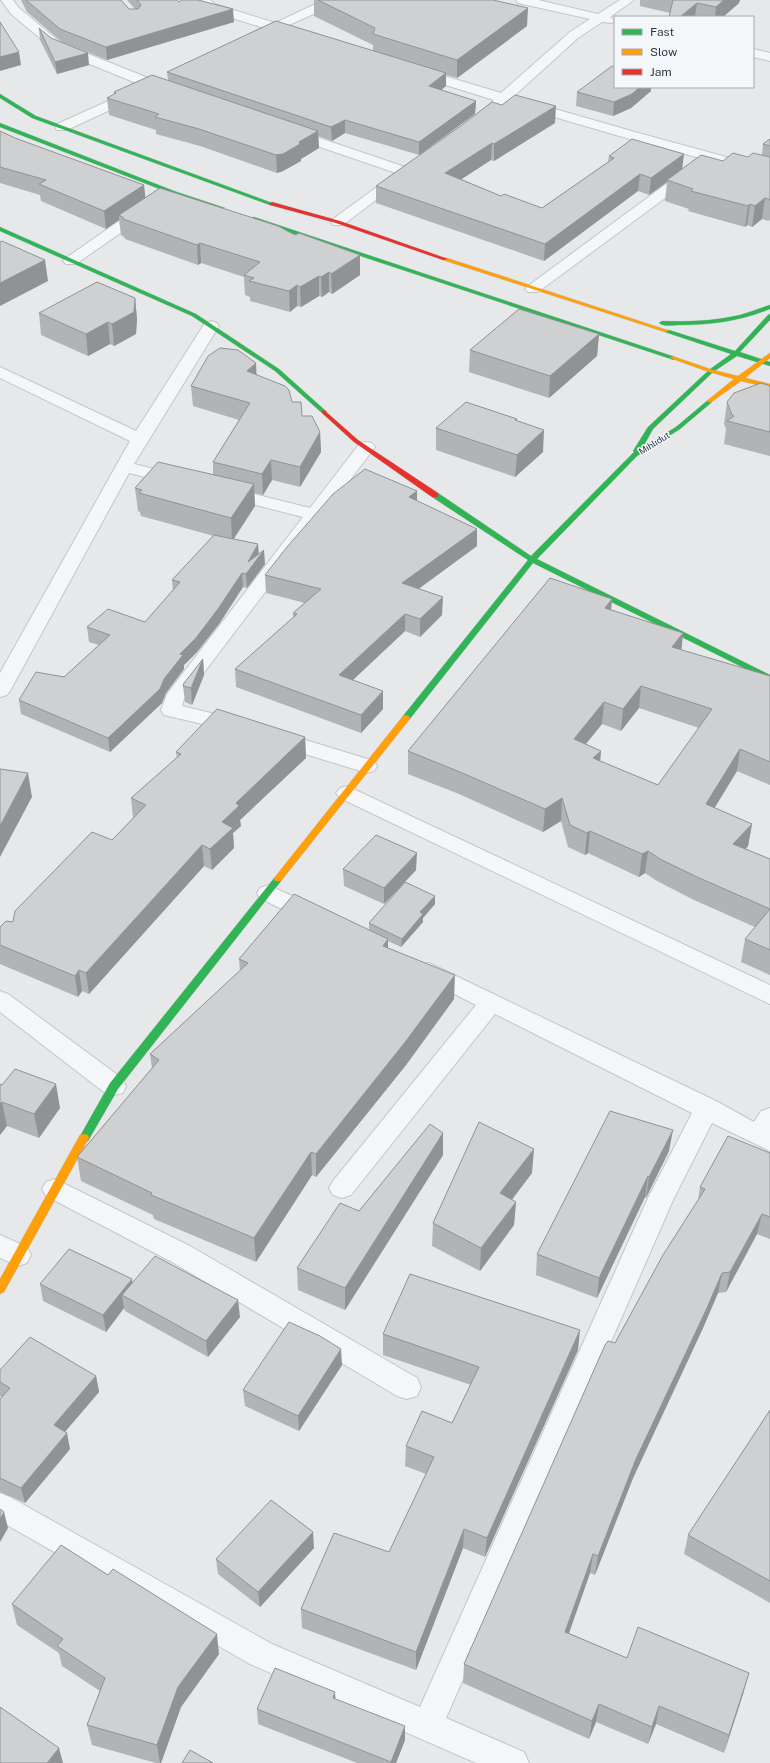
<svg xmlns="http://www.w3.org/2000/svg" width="770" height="1763" viewBox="0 0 770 1763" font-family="'Public Sans',sans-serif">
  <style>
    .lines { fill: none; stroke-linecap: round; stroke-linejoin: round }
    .street-casing { stroke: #c4c6c8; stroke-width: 2 }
    .fast-casing { stroke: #c4c6c8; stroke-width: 1 }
    .slow-casing { stroke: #c4c6c8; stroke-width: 1 }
    .jam-casing { stroke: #c4c6c8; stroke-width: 1 }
    .street { fill: #f5f6f7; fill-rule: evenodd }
    .fast { fill: #30b455; fill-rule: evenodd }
    .slow { fill: #ff9f0a; fill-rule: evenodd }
    .jam { fill: #e5322d; fill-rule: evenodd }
    .wall { fill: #b1b3b5; fill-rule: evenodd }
    .shaded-wall { fill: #909293 }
    .building { fill: #ced0d2; stroke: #909293; fill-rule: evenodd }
    .labels { text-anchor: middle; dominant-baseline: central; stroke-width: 3; stroke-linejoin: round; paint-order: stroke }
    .far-street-label { font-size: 9px; fill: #2d3843; stroke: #f4f7f9 }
  </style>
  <rect width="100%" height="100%" fill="#e6e8ea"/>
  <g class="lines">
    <defs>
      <g id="street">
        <polygon points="1,0 13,0 19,8 61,43 173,88 175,91 173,94 163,94 53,49 11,14"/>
        <path d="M196 0H210L215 4 275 23 324 0H340L338 3 287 26 299 30 301 33 299 36C291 38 285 32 277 32 273 31 270 34 265 33L263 30 264 28 207 10Z"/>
        <polygon points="516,0 538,0 598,14 620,0 634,0 610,17 614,20 612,23 602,22 578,38 513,97 642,134 770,169 770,177 633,140 506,103 501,108 491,108 489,105 494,100 413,75 411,72 418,68 501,93 570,32 590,19 518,3"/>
        <polygon points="753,49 770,53 770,61 753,57"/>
        <polygon points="135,89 140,90 142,93 140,96 67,130 57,130 55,127 57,124"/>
        <polygon points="290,128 411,169 413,172 343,225 333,225 331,222 333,219 396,173 285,135 283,132 285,129"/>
        <polygon points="690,169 695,170 697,173 695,176 538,292 528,292 525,289 528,286 685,170"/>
        <polygon points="144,206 149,207 151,210 149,213 76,264 66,264 63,261 66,258 139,207"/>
        <polygon points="211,321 217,323 219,326 134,464 183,476 186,480 183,484 177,485 129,473 10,691 7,695 0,697 0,673 130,441 0,378 0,367 136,431 203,326 205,323"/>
        <polygon points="366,442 372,443 375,447 372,451 184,699 182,706 244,721 247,726 244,731 237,732 164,715 161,710 167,694 303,517 220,496 217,492 220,488 226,487 310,508 360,443"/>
        <polygon points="276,731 374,761 377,766 374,771 367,773 269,743 266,738 269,733"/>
        <polygon points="347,786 770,985 770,1004 340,798 336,793 340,788"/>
        <polygon points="268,885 321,909 324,915 321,921 313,923 305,921 260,898 257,893 260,888"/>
        <polygon points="429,963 716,1101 754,1122 761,1111 770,1108 770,1151 712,1123 674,1198 446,1718 524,1752 529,1763 476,1763 250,1664 0,1521 0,1493 10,1497 272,1644 420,1707 648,1198 692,1113 495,1014 351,1195 342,1198 333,1195 329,1188 333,1181 476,1005 421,977 418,971 421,965"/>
        <polygon points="0,991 8,994 123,1079 126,1086 123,1093 114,1095 105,1093 0,1012"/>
        <polygon points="55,1179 190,1246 417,1378 421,1387 417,1396 407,1399 397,1396 172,1262 46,1196 42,1189 46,1182"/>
        <polygon points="0,1235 27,1247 31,1255 27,1263 18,1266 0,1258"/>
      </g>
      <g id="fast">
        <polygon points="0,94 36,116 275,204 270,205 32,118 0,98"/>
        <polygon points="0,123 174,191 225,208 220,209 170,193 0,127"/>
        <polygon points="254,217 675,357 676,358 673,360 671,359 252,220 251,219"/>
        <polygon points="0,227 196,314 279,369 327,412 326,413 322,413 275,371 192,316 0,231"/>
        <path d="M770 305V309C741 321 711 325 680 325 673 325 664 327 659 323L662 321C688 322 714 321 740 315 750 312 760 308 770 305Z"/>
        <polygon points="770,314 770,320 740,352 770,362 770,366 737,356 713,372 653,429 643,447 676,427 708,400 712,400 712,402 680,429 637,456 537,559 770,675 770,681 533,563 409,720 403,720 402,718 403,716 528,560 432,497 432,493 438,493 531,556 634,452 633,451 648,427 709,370 731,354 665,332 665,330 669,330 735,351 768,315"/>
        <polygon points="278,876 281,877 282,879 281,881 118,1089 88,1141 84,1142 80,1141 79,1138 110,1083 275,877"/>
      </g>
      <g id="slow">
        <polygon points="443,258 447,258 670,331 665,332 443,260"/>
        <polygon points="770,353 770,358 745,378 770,384 770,388 741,381 710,403 707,401 708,400 734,379 709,372 670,358 673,356 675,357 713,370 738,376"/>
        <polygon points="406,715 409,716 410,718 409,720 281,881 275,881 274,879 275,877 403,716"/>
        <polygon points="84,1134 88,1135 89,1138 4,1292 0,1294 0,1279 80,1135"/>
      </g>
      <g id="jam">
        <polygon points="272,202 340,221 448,259 443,260 336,223 270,205 269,204"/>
        <polygon points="324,410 358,440 438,493 438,497 432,497 354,442 322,413 322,411"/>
      </g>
    </defs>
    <use href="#street" class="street-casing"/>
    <use href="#fast" class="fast-casing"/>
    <use href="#slow" class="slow-casing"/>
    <use href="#jam" class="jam-casing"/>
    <use href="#street" class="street"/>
    <use href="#fast" class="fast"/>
    <use href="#slow" class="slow"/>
    <use href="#jam" class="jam"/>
  </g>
  <g class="wall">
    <polygon points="21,0 121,0 129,9 135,9 127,0 177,0 179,2 234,22 107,60 62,42 27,12"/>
    <polygon points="314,0 493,0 527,26 457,78 446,75 446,86 441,90 476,101 475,114 419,155 345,133 332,141 318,136 319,148 301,159 301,161 283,171 277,173 200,146 156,134 156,130 109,115 107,98 114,94 114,92 168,80 167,72 373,51 373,45 314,16"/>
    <polygon points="640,0 740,0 739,3 723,17 669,17 670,13 640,6"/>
    <polygon points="39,28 51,38 89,65 57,74 40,40"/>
    <polygon points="615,87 651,87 651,91 631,108 613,116 576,106 577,92"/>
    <polygon points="502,105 555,123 494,161 491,160 461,179 501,196 542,208 608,162 609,156 682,169 723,161 762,155 763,144 770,139 770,220 769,221 762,219 752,227 747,225 745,227 688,211 689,209 665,201 667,182 649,195 638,191 544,261 376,203 376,186"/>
    <polygon points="0,131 145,198 360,275 332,294 329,292 322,297 319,296 301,307 297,306 290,312 250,301 250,297 245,295 244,277 201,263 198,265 125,239 124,237 121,235 119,220 106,229 41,201 40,195 0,183"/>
    <polygon points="135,298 137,319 136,334 114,346 110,344 88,356 41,335 39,313"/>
    <polygon points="599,334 597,356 549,398 469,372 470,350"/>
    <polygon points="256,363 256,374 292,402 302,416 320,432 321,452 300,487 272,480 263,495 254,493 255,506 234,539 259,554 265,564 247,588 243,587 219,624 197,652 184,665 184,669 166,693 162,703 110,752 21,714 19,700 64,677 99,645 89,642 87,627 145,622 173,591 172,580 214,536 141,516 140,512 138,511 135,488 213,475 213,462 239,420 193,406 191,386"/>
    <polygon points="770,386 770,456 724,444 726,429 724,424 727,402"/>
    <polygon points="517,421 543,452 515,477 436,450 436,428"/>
    <polygon points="417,491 417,501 477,546 418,589 442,615 420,637 405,631 353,680 383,709 361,733 236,687 235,669 293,618 293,613 305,603 266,593 265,575"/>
    <path d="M612 599 611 610 683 633 681 650 770 676V785L737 771 714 808 752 824 748 846 746 849 770 859V975L741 962 745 939 755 927 694 900 657 881 645 873 639 877 588 853 585 855 568 847 561 821 543 832 459 794 408 774V751ZM639 708 699 728 658 785 600 761 601 751 586 744 602 724 621 731Z"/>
    <polygon points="203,659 204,675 192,705 185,702 183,686"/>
    <polygon points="305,737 306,758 240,820 241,826 233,833 234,848 212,870 204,866 89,994 82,991 78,997 0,964 0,927 13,922 112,840 133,818 131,798 177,758 176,752"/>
    <polygon points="343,869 416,870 405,882 435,896 435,904 423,918 423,922 401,947 388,941 388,948 454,999 406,1065 316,1177 312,1175 256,1262 154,1219 153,1215 81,1181 77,1157 152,1068 150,1054 240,972 239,959 369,930 369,923 401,887 384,904 344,886"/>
    <polygon points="0,1084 60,1108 39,1138 7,1126 0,1135"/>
    <polygon points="669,1151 646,1198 645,1197 597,1298 536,1275 537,1254"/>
    <polygon points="770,1153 770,1239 757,1234 726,1292 718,1293 703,1328 633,1478 595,1575 590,1573 569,1633 627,1658 744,1691 724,1753 656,1724 648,1744 596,1722 589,1739 463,1683 464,1664 615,1343 698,1200 700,1187"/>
    <polygon points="443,1155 345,1310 298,1290 297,1268 359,1211"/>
    <polygon points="532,1173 512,1199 516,1202 514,1225 480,1271 432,1246 433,1223"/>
    <polygon points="132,1283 240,1317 208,1357 125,1311 124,1308 106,1332 43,1301 40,1284"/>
    <polygon points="383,1334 578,1350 485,1557 463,1548 416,1670 302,1628 301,1609 389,1552 426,1474 405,1466 406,1446 452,1423 471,1385 383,1355"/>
    <polygon points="342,1365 299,1431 245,1406 243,1390"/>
    <polygon points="0,1370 96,1376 99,1392 65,1432 70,1449 25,1503 0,1492 0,1399 2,1397 0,1396"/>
    <polygon points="770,1410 770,1603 684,1554 688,1535"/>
    <polygon points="314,1548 260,1607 218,1574 216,1559"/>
    <polygon points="12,1604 219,1654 181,1707 161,1763 156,1763 92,1745 87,1725 100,1691 62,1666 59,1653 17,1625"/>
    <polygon points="335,1692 335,1699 405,1740 396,1763 357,1763 258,1724 257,1709"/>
  </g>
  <g class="shaded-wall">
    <polygon points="724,0 740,0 739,3 723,17 715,17 716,7"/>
    <polygon points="697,3 695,17 680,17"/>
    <polygon points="528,8 527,26 457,78 457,60"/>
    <polygon points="233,9 234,22 107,60 106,47"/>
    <polygon points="19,52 21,65 0,71 0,57"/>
    <polygon points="88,53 89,65 57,74 55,62"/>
    <polygon points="446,73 446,86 429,100 429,86"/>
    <polygon points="640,87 651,87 651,91 631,108 613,116 614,102"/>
    <polygon points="476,101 475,114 419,155 419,142"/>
    <polygon points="556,106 555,123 494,161 494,144"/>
    <polygon points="345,120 345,133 332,141 331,127"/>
    <polygon points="318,131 319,148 301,159 301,161 283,171 277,173 276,155"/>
    <polygon points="492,143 491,160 445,190 445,173"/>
    <polygon points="684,154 682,171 667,180 667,182 649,195 651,178"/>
    <polygon points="640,174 638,191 544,261 545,244"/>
    <polygon points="144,185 146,202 119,215 119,220 106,229 104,211"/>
    <polygon points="765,198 762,219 752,227 755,206"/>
    <polygon points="750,204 747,225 745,227 748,206"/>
    <polygon points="200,243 201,263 198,265 197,245"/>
    <polygon points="360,255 360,275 332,294 331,274"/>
    <polygon points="45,260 48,281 0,306 0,283"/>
    <polygon points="329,272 329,292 322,297 321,277"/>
    <polygon points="319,276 319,296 301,307 300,287"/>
    <polygon points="297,285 297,306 290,312 289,291"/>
    <polygon points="135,298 137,319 136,334 114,346 112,324"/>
    <polygon points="108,322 110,344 88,356 86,334"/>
    <polygon points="599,334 597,356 549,398 550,376"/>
    <polygon points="256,363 257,383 247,371"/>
    <polygon points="544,430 543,452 515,477 517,455"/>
    <polygon points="320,432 321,452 300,487 300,467"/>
    <polygon points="271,460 272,480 263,495 262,474"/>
    <polygon points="254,484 255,506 232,541 231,518"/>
    <polygon points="417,491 417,508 409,497"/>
    <polygon points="477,529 477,546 402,601 402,583"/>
    <polygon points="258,544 259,556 264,550 265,564 247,588 246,574 248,562"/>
    <polygon points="242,573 243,587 219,624 197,652 184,665 184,669 166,693 162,703 110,752 108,738 164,679 180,654"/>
    <polygon points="443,597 442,615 420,637 420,619"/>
    <polygon points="612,599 610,621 605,608"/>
    <polygon points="405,614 405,631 339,693 339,675"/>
    <polygon points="683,633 681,655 672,647"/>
    <polygon points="203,659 204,675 192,705 191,688"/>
    <polygon points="641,686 639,708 621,731 623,709"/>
    <polygon points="383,691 383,709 361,733 361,715"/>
    <polygon points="604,702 602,724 572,761 574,739"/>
    <polygon points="305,737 306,758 240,820 241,826 233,833 234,848 212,870 210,849 222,822 236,803"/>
    <polygon points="740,749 737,771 703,827 706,804"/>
    <polygon points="601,751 599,773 593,758"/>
    <polygon points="28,773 32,797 0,857 0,826"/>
    <polygon points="562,798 561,821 543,832 545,809"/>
    <polygon points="752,824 748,846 730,866 733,844"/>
    <polygon points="590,831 588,853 585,855 587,833"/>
    <polygon points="202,845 204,866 89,994 86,973"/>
    <polygon points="648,851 645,873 639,877 642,854"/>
    <polygon points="417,853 416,870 384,904 384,888"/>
    <polygon points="435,896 435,904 423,918 423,922 401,947 402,939 420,912"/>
    <polygon points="388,939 388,963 383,946"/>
    <polygon points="79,970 82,991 78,997 75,976"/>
    <polygon points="455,975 454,999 406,1065 316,1177 316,1154"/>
    <polygon points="56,1084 60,1108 39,1138 34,1114"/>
    <polygon points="2,1102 7,1126 0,1135 0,1104"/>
    <polygon points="673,1130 669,1151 646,1198 649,1177"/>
    <polygon points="443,1133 443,1155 345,1310 345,1288"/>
    <polygon points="534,1149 532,1173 499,1217 500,1193"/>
    <polygon points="311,1152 312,1175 256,1262 254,1238"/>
    <polygon points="648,1176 645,1197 597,1298 599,1278"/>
    <polygon points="516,1202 514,1225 480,1271 481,1248"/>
    <polygon points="762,1214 757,1234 726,1292 730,1272"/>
    <polygon points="722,1273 718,1293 703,1328 633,1478 595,1575 598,1556 636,1459"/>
    <polygon points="132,1279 134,1295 122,1295 124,1308 106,1332 103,1315"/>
    <polygon points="238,1300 240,1317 208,1357 206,1341"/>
    <polygon points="580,1330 578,1350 485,1557 487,1538"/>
    <polygon points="341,1349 342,1365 299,1431 298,1416"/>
    <polygon points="96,1376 99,1392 57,1441 54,1425"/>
    <polygon points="67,1433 70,1449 25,1503 21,1488"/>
    <polygon points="4,1512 8,1528 0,1542 0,1519"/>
    <polygon points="464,1529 463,1548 416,1670 416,1652"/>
    <polygon points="313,1532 314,1548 260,1607 258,1592"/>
    <polygon points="593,1554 590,1573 563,1650 565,1632"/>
    <polygon points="217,1634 219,1654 181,1707 161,1763 160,1763 157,1745 178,1687"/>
    <polygon points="749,1673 744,1691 724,1753 729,1735"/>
    <polygon points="335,1692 336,1706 333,1698"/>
    <polygon points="599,1704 596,1722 589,1739 592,1721"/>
    <polygon points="659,1706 656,1724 648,1744 652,1727"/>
    <polygon points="405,1726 405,1740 396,1763 391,1763"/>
    <polygon points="59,1748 63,1763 47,1763"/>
  </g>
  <g class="building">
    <polygon points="26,0 121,0 129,9 138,9 141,5 137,0 177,0 179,2 182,0 198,0 233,9 106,47 60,29"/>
    <polygon points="318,0 493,0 528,8 457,60 373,34 375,28"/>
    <polygon points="673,0 724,0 716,7 697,3 680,17 669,17"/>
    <polygon points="276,21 446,73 429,86 476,101 419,142 345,120 331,127 167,72"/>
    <polygon points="0,22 19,52 0,57"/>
    <polygon points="39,28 51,38 88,53 55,62"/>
    <polygon points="612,66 615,67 615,87 640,87 632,94 614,102 577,92"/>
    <polygon points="152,75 318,131 299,142 300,144 283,154 276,155 199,129 155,117 159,114 107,98 116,93 114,92"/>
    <polygon points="515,95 556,106 494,144 492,143 445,173 501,196 504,194 542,208 614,158 609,156 632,139 684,154 651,178 640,174 545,244 376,186 462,125 492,102 502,105"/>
    <polygon points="0,131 15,138 144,185 104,211 39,184 46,180 0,167"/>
    <polygon points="770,139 770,146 763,144"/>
    <polygon points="733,153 748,157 753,153 770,157 770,200 765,198 755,206 750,204 748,206 691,191 693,189 667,180 701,155 723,161"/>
    <polygon points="160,188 278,226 295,235 299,233 360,255 331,274 329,272 321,277 319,276 300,287 297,285 289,291 249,281 254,278 244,275 260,262 200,243 197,245 123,219 124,218 119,215"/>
    <polygon points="2,241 45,260 0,283 0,242"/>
    <polygon points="97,282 135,298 134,312 112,324 108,322 86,334 39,313"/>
    <polygon points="519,309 599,334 550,376 470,350"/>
    <polygon points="220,348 238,350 256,363 247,371 285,386 289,390 292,402 301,402 302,416 312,416 320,432 300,467 271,460 262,474 213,462 250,403 191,386 208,356"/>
    <polygon points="761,383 770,386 770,432 727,421 734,416 732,415 727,402 734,393"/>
    <polygon points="466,402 517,419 515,420 544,430 517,455 436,428"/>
    <polygon points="158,462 254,484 231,518 139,493 142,490 135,488"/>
    <polygon points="365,469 417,491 409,497 477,529 402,583 443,597 420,619 405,614 339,675 383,691 361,715 235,669 297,614 293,613 321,589 265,575 287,547 333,494"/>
    <polygon points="214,535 258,544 248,562 264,550 246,574 242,573 218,609 196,638 180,654 183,655 164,679 160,689 108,738 19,700 36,672 64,677 110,635 87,627 108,609 145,622 180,582 172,580"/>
    <path d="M550 578 612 599 605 608 683 633 672 647 770 676V762L740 749 706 804 752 824 733 844 770 859V950L745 939 770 909 697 877 660 859 648 851 642 854 590 831 587 833 570 825 562 798 545 809 460 772 408 751ZM641 686 712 709 658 785 593 758 601 751 574 739 604 702 623 709Z"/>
    <polygon points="203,659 191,688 183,686 184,683"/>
    <polygon points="217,709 305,737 236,803 239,806 222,822 233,828 210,849 202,845 86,973 79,970 75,976 0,945 0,927 6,921 13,922 15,911 92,832 112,840 146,805 131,798 181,754 176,752"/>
    <polygon points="0,769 28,773 0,826"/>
    <polygon points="376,835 417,853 384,888 343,869"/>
    <polygon points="405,882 435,896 420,912 423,914 402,939 369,923"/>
    <polygon points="294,894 388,939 383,946 455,975 406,1041 316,1154 311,1152 254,1238 151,1195 152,1193 77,1157 159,1060 150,1054 248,963 239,959"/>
    <polygon points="15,1069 56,1084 34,1114 2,1102 0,1104 0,1084 2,1085"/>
    <polygon points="610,1111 673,1130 649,1177 648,1176 599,1278 537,1254"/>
    <polygon points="479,1122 534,1149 500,1193 516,1202 481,1248 433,1223"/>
    <polygon points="430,1124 443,1133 345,1288 297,1268 340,1203 359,1211"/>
    <polygon points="728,1136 770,1153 770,1217 762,1214 730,1272 722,1273 707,1308 636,1459 598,1556 593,1554 565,1632 627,1658 638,1627 749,1673 729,1735 659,1706 652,1727 599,1704 592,1721 464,1664 605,1345 608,1341 615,1343 663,1255 705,1189 700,1187"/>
    <polygon points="69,1249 132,1279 103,1315 40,1284"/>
    <polygon points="155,1256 238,1300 206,1341 122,1295"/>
    <polygon points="410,1274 580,1330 487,1538 464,1529 416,1652 301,1609 334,1533 389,1552 434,1457 406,1446 422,1411 452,1423 479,1367 383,1334"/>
    <polygon points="289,1322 320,1336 341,1349 298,1416 243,1390"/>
    <polygon points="30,1337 96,1376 54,1425 67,1433 21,1488 0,1478 0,1399 10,1388 0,1382 0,1370"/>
    <polygon points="770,1410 770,1581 688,1535"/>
    <polygon points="271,1500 313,1532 258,1592 216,1559"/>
    <polygon points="0,1509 4,1512 0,1519"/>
    <polygon points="61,1545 108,1575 113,1569 217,1634 178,1687 157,1745 87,1725 105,1678 57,1646 63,1639 12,1604"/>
    <polygon points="275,1668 335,1692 333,1698 405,1726 391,1762 257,1709"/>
    <polygon points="0,1707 59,1748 47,1763 0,1763"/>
    <polygon points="190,1750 213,1763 182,1763"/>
  </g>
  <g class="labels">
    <g class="far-street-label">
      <text transform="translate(654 443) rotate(-32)">Mıhlıdut</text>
    </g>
  </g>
  <rect x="614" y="16" width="140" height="72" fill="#f4f7f9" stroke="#a4abb0"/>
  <rect x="622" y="29" width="20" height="6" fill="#30b455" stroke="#a4abb0"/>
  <text x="650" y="36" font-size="12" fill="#2d3843">Fast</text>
  <rect x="622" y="49" width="20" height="6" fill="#ff9f0a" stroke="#a4abb0"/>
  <text x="650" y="56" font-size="12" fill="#2d3843">Slow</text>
  <rect x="622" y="69" width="20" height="6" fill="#e5322d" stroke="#a4abb0"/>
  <text x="650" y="76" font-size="12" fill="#2d3843">Jam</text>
</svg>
